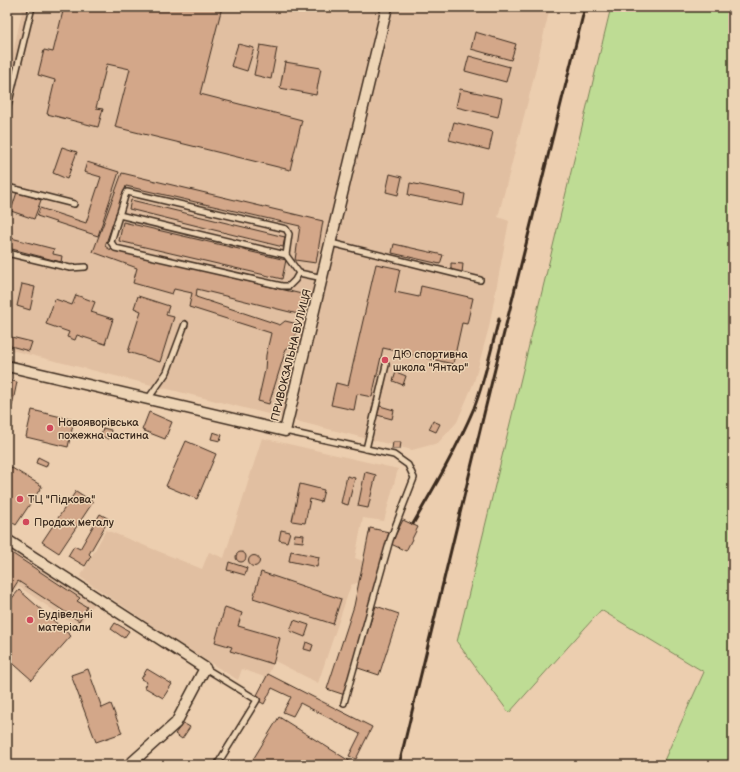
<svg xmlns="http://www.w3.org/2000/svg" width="740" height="772" viewBox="0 0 740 772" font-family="'Balsamiq Sans',sans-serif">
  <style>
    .built { fill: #e1bfa1 }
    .green { fill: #bedc94; stroke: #7c8359 }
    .building { fill: #d3a789; stroke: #3b2a1e }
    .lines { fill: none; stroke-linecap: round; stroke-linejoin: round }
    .lane-casing { stroke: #3b2a1e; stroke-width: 8 }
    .street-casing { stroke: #3b2a1e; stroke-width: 13 }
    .lane { stroke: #edd4b5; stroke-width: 5 }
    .street { stroke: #edd4b5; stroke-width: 10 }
    .rail { stroke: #3b2a1e; stroke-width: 3 }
    .poi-dot { fill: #d1495b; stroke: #edd4b5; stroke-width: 1.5 }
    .labels { text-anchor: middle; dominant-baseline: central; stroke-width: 3; stroke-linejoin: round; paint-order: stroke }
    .poi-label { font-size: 11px; fill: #3b2a1e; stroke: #edd4b5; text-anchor: start }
    .street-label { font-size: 11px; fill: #3b2a1e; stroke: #edd4b5 }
  </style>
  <rect width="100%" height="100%" fill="#ecceaf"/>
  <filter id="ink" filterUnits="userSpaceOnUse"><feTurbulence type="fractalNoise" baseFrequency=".025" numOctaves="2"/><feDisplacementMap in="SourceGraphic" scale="8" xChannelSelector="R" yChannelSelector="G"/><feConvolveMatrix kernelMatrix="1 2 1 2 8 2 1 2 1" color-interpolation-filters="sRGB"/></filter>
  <g filter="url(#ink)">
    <g class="built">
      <polygon points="23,7 550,7 532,85 498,217 509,221 489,327 474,382 457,422 438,443 412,450 7,349 7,81"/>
      <polygon points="262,438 398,469 384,521 363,518 355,558 365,562 360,582 351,585 318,683 275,661 273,664 267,678 242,669 238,680 175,641 80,577 106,530 202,569 209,552 224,558"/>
      <polygon points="7,547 95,603 78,627 18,586 7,599"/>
    </g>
    <polygon class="green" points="611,7 733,7 733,765 662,765 704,672 601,610 509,713 457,642"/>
    <g class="building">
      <polygon points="64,7 222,7 200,94 302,120 290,170 115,127 130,69 107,64 96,108 103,109 98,127 47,114 55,80 38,75 44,50 53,52"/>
      <polygon points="475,32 516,44 511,60 471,49"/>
      <polygon points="238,44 254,48 247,71 231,66"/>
      <polygon points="260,45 277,48 271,79 254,75"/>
      <polygon points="469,56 510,67 506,82 465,71"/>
      <polygon points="285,62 321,68 316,95 280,88"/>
      <polygon points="460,89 502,98 498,117 456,107"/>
      <polygon points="454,122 493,132 489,150 449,140"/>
      <polygon points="62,147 77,152 67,179 53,173"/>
      <polygon points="87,162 119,172 98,236 37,216 40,208 86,223 101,177 84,172"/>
      <polygon points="122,173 323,221 316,263 295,260 300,226 126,186 105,246 109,249 306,295 302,315 197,289 196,297 280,325 285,321 298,324 293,344 286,349 269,404 258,401 265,370 266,355 271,333 189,307 192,293 174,289 172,294 133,283 137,268 93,252"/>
      <polygon points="390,174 402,177 398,195 386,192"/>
      <polygon points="410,183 465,194 463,206 408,195"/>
      <polygon points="17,192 41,200 34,219 11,211"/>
      <polygon points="131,200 285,237 283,247 129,209"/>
      <polygon points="123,222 286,260 282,279 119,241"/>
      <polygon points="11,238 54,249 53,254 62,256 61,262 8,248"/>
      <polygon points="394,244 443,255 440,264 392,253"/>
      <polygon points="451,263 463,264 462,273 451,272"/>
      <polygon points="376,264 400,269 395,292 419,297 421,286 473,298 467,324 462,323 453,364 383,348 372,397 357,394 354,410 331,405 336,383 348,386"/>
      <polygon points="22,284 35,287 30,310 17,306"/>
      <polygon points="76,295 95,302 91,312 113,319 105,344 77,335 75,340 67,337 69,332 46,324 55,299 72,305"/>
      <polygon points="138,296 169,306 166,315 174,317 160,362 128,352 141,311 134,308"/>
      <polygon points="7,336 32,342 29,351 7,345"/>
      <polygon points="396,372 406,376 403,385 393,381"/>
      <polygon points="7,380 17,382 12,406 7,405"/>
      <polygon points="380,406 394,410 392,419 377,415"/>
      <polygon points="32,410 74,420 68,447 26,437"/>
      <polygon points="149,412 172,422 165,439 142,430"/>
      <polygon points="433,421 440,424 436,432 429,429"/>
      <polygon points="103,428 111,430 109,439 101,436"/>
      <polygon points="213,432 222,435 220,441 211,439"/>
      <polygon points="186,441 216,454 197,499 166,486"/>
      <polygon points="393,442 401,442 400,449 392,449"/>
      <polygon points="38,457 48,462 46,467 36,463"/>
      <polygon points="7,465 42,486 16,525 7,519"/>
      <polygon points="365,472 376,475 368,508 358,506"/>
      <polygon points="347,476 355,478 348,505 341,503"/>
      <polygon points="300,484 324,490 321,502 310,499 305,523 292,521"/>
      <polygon points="76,491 93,502 59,553 42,542"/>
      <polygon points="100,514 109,519 89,554 91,556 85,566 68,556 74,546 80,549"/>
      <polygon points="403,520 418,527 406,551 391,544"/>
      <polygon points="370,528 389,532 370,608 345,695 327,689 354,606"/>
      <polygon points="281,530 290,532 287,542 279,540"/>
      <polygon points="295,534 304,535 303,542 294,541"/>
      <polygon points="7,550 80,598 77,601 87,607 79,621 18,581 11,592 7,589"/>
      <polygon points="291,551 319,557 317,567 289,561"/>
      <circle cx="241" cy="557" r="5"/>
      <circle cx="254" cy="561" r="5.5"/>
      <polygon points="229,562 247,568 245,575 227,570"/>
      <polygon points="261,572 341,599 333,624 253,598"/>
      <polygon points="19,590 71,636 32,680 7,658 7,604"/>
      <polygon points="376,606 399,614 379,675 355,667"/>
      <polygon points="225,607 242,613 238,626 280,638 273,664 230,651 232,647 215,642"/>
      <polygon points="294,620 309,625 305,637 290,631"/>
      <polygon points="115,623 129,631 124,638 111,629"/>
      <polygon points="306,642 313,645 311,651 304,649"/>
      <polygon points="88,669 102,708 111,704 122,733 96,742 71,675"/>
      <polygon points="147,669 172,684 163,698 144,687 147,682 141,679"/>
      <polygon points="268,674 372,727 356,759 349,756 360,734 300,703 293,716 283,712 291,697 272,688 264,704 255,699"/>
      <polygon points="279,717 351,762 350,765 259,765 252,761"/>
      <polygon points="183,723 190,727 182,739 175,734"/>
    </g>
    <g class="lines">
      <defs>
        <g id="lane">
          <polyline points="7,110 32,7"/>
          <polyline points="7,187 74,204"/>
          <polygon points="127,192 282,228 286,229 289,234 286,255 299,273 295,280 289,286 282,286 115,248 111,242 125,196"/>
          <polyline points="119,215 286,255"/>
          <polyline points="331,243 480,280"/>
          <polyline points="7,253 70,268 85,267"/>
          <polyline points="299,273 323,278"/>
          <polyline points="148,399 167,372 185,324"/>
          <polyline points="285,431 394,455 408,465 414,478 390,540 344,703"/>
          <polyline points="366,449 386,365"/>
          <polyline points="205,668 257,700 217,765"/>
        </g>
        <g id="street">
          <polyline points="7,366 285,431 387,7"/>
          <polyline points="7,540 205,668 176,723 129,765"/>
        </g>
      </defs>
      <use href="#lane" class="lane-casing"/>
      <use href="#street" class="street-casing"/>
      <use href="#lane" class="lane"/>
      <use href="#street" class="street"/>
      <g class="rail">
        <path d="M413 524C435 486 457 448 474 408 485 380 491 349 499 319"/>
        <polyline points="399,765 491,385 585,7"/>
      </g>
    </g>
  </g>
  <g class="poi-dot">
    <circle cx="385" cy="360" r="4"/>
    <circle cx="50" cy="428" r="4"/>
    <circle cx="20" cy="499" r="4"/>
    <circle cx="26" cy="522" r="4"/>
    <circle cx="30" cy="620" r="4"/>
  </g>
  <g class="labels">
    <g class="poi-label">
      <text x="393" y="354">ДЮ спортивна<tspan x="393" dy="13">школа "Янтар"</tspan></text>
      <text x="58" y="422">Новояворівська<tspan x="58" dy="13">пожежна частина</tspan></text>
      <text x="28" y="499">ТЦ "Підкова"</text>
      <text x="34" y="522">Продаж металу</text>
      <text x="38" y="614">Будівельні<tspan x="38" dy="13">матеріали</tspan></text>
    </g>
    <g class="street-label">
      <text transform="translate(291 355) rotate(-76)">ПРИВОКЗАЛЬНА ВУЛИЦЯ</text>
    </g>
  </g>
  <rect width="740" height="772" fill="none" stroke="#edd4b5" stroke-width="24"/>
  <rect x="12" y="12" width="716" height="748" fill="none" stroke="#3b2a1e" stroke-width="1.5" filter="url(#ink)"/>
</svg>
